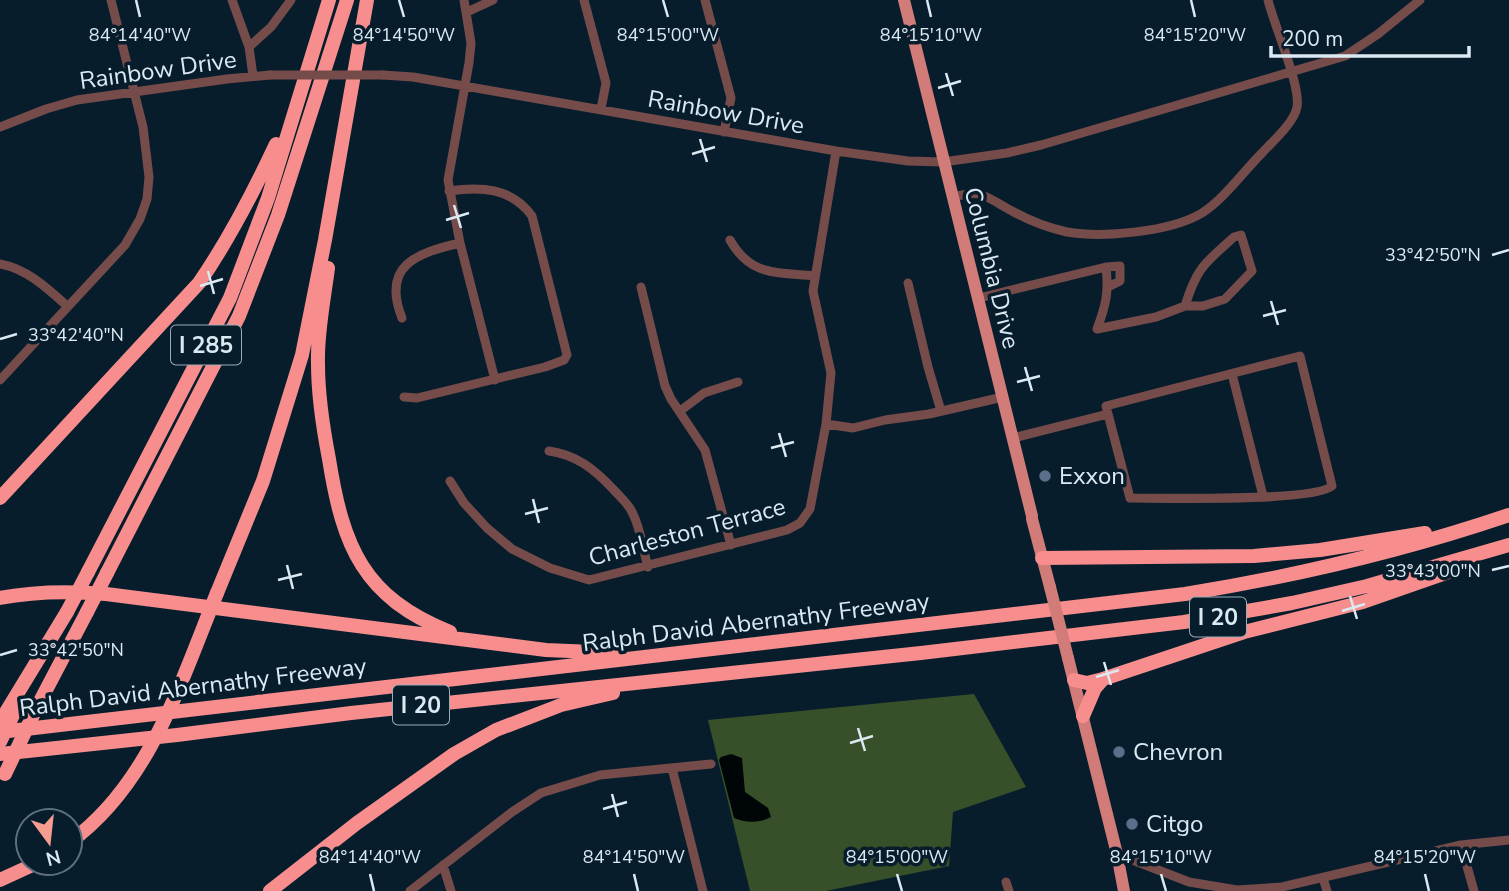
<svg xmlns="http://www.w3.org/2000/svg" width="1509" height="891" viewBox="0 0 1509 891" font-family="'Nunito Sans',sans-serif">
	<style>
		.forest { fill: #385029 }
		.water { fill: #000508 }
		.lines { fill: none; stroke-linecap: round; stroke-linejoin: round }
		.minor { stroke: #764c4b; stroke-width: 9 }
		.major { stroke: #d27c7a; stroke-width: 12 }
		.highway { stroke: #f78e8d; stroke-width: 14 }
		.minor-bridge { stroke: #764c4b; stroke-width: 9 }
		.major-bridge { stroke: #d27c7a; stroke-width: 12 }
		.highway-bridge { stroke: #f78e8d; stroke-width: 14 }
		.ticks { fill: none; stroke: #dbe9f3; stroke-width: 2.5 }
		.service-dot { fill: #5c6f8a; stroke: #071d2c; stroke-width: 2.5 }
		.labels { text-anchor: middle; stroke-width: 7; stroke-linejoin: round; paint-order: stroke }
		.shield { fill: #071d2c; stroke: #9bacb7; stroke-width: 2 }
		.shield-label { font-size: 23px; font-weight: bold; fill: #dbe9f3 }
		.street-label { font-size: 24px; fill: #dbe9f3; stroke: #071d2c }
		.poi-label { font-size: 24px; fill: #dbe9f3; stroke: #071d2c; text-anchor: start }
		.ticks-label { font-size: 18px; text-anchor: middle; fill: #dbe9f3; stroke: #071d2c; stroke-width: 7; stroke-linejoin: round; paint-order: stroke }
	</style>
	<rect width="100%" height="100%" fill="#071d2c"/>
	<path class="forest" d="M974,694L1026,787L953,812L949,866L826,891H750L708,720Z"/>
	<path class="water" d="M731,754L742,758L745,792L768,808L771,817C760,823 745,823 734,818L719,760L721,757Z"/>
	<g class="lines">
		<path class="minor" d="M232,0L249,47L253,76
			M464,0L471,43L469,63L448,180L460,243L495,380
			M584,0L606,83L601,109
			M705,0L731,98L724,132
			M467,12L493,0
			M249,47L271,27L291,0
			M383,75L413,77L836,151L908,161L943,162L1007,153L1041,145L1345,56L1378,34L1420,0
			M0,127L46,109L77,100L227,79L270,75
			M953,197C962,195 971,192 979,194C990,197 1002,206 1012,211C1028,220 1049,228 1067,232C1102,238 1171,232 1202,213C1225,198 1243,172 1262,153C1273,141 1294,123 1297,107C1301,86 1274,25 1268,0
			M730,240C751,277 777,272 815,276
			M0,264C27,269 47,288 67,306
			M1106,267L1120,266V281L1108,287
			M908,283L928,367L941,411
			M641,287L665,386L671,399L705,450L731,545
			M979,298L1106,267C1109,292 1106,305 1097,329L1156,317L1185,306H1203L1225,299L1252,271L1241,235L1234,237C1205,263 1197,267 1185,306
			M402,318C381,265 417,253 460,243
			M1232,374L1263,496
			M0,380L125,245L140,219L147,199L149,177L143,127L111,0
			M404,397L417,398L545,367L564,360L567,355L532,216C512,188 481,186 449,191
			M680,411L704,393L738,382
			M826,424L853,428L885,420L929,414L1003,397
			M1013,438L1108,414L1130,498C1163,498 1314,502 1332,486L1300,356L1106,406L1108,414
			M549,451C577,455 594,469 613,489C620,497 629,504 633,514C641,530 643,550 648,567
			M450,481L464,503L487,528L512,549L550,568L589,580L787,530L800,523L810,509L826,424L831,373L813,291L836,151
			M672,768L703,891
			M1461,845L1474,891
			M1117,854L1189,882L1237,890L1282,887L1461,845L1509,840
			M443,865L451,891
			M1323,878L1327,891
			M1006,882L1009,891
			M410,891L512,812L541,793L600,775L711,764"/>
		<path class="major" d="M904,0L1032,516
			M1032,519L1050,587
			M1068,658L1117,854L1124,891"/>
		<path class="highway" d="M328,268C324,300 317,332 318,364C318,396 323,428 329,459C343,547 363,597 450,632
			M0,498L199,283C230,238 253,193 276,144
			M1042,558L1254,556L1320,550L1425,533
			M88,572L230,298L268,198L329,0
			M107,573L239,316L278,215L347,0
			M217,593L263,481L302,355L325,240L367,0
			M0,598C36,591 70,591 106,594L546,650L617,653
			M1074,680L1087,683L1103,679
			M36,709L87,612
			M1083,716L1095,688L1103,679L1244,632L1363,602L1449,572
			M0,722L67,612
			M0,732L1185,594C1296,576 1403,551 1509,515
			M0,754L177,735L351,713L921,653L1184,622L1292,603L1367,586L1509,545
			M0,880L37,863
			M270,891L357,823L454,754L496,730L561,705L613,693"/>
		<path class="minor-bridge" d="M270,75H383"/>
		<path class="major-bridge" d="M1050,587L1068,658"/>
		<path class="highway-bridge" d="M67,612L88,572
			M87,612L107,573
			M0,742L16,709
			M5,774L36,709
			M70,842C150,784 181,681 217,593"/>
	</g>
	<path class="ticks" d="M136,0L140,17M399,0L404,17M663,0L668,17M927,0L931,17M1191,0L1195,17M946,73L953,96M938,88L961,81M700,139L707,162M692,154L715,147M454,205L461,228M446,220L469,213M1492,255L1509,250M208,271L214,294M200,286L223,279M1271,301L1278,325M1263,316L1286,310M0,339L17,334M1025,367L1032,391M1017,382L1040,376M779,433L786,457M771,448L794,442M533,499L539,523M525,514L548,508M287,565L293,589M1492,570L1509,566M278,580L302,574M1350,596L1357,619M1342,611L1365,604M0,655L17,650M1104,662L1111,685M1096,677L1119,670M858,728L865,751M850,743L873,736M612,794L618,817M603,809L627,802M370,874L374,891M634,874L638,891M897,874L902,891M1161,874L1166,891M1425,874L1429,891"/>
	<g class="service-dot">
		<circle cx="1045" cy="476" r="7"/>
		<circle cx="1119" cy="752" r="7"/>
		<circle cx="1132" cy="824" r="7"/>
	</g>
	<g class="labels">
		<g class="shield">
			<rect x="171" y="325.5" width="70" height="39" rx="5"/>
			<rect x="1190" y="597.5" width="56" height="39" rx="5"/>
			<rect x="393" y="685.5" width="56" height="39" rx="5"/>
		</g>
		<g class="shield-label">
			<text x="206" y="353">I 285</text>
			<text x="1218" y="625">I 20</text>
			<text x="421" y="713">I 20</text>
		</g>
		<g class="street-label">
			<text transform="translate(158 70) rotate(-8)" y="8">Rainbow Drive</text>
			<text transform="translate(726 112) rotate(10)" y="8">Rainbow Drive</text>
			<text transform="translate(992 268) rotate(76)" y="8">Columbia Drive</text>
			<text transform="translate(687 532) rotate(-15)" y="8">Charleston Terrace</text>
			<text transform="translate(756 622) rotate(-7)" y="8">Ralph David Abernathy Freeway</text>
			<text transform="translate(193 687) rotate(-7)" y="8">Ralph David Abernathy Freeway</text>
		</g>
		<g class="poi-label">
			<text x="1059" y="484">Exxon</text>
			<text x="1133" y="760">Chevron</text>
			<text x="1146" y="832">Citgo</text>
		</g>
	</g>
	<g class="ticks-label">
		<text x="140" y="41">84°14'40"W</text>
		<text x="404" y="41">84°14'50"W</text>
		<text x="668" y="41">84°15'00"W</text>
		<text x="931" y="41">84°15'10"W</text>
		<text x="1195" y="41">84°15'20"W</text>
		<text x="1433" y="261">33°42'50"N</text>
		<text x="76" y="341">33°42'40"N</text>
		<text x="1433" y="577">33°43'00"N</text>
		<text x="76" y="656">33°42'50"N</text>
		<text x="370" y="863">84°14'40"W</text>
		<text x="634" y="863">84°14'50"W</text>
		<text x="897" y="863">84°15'00"W</text>
		<text x="1161" y="863">84°15'10"W</text>
		<text x="1425" y="863">84°15'20"W</text>
	</g>
	<g transform="translate(49 842) rotate(165)"><circle r="33" fill="#071d2c" stroke="#5c6f7c" stroke-width="2"/>
	<path d="M0-5L12 26L0 18L-12 26Z" fill="#f59d90"/>
	<text y="-10" font-size="19" font-weight="bold" text-anchor="middle" fill="#dbe9f3">N</text>
	</g>
	<path d="M1271 46v10h198v-10" fill="none" stroke="#dbe9f3" stroke-width="3.5"/>
	<text x="1282" y="46" font-size="21" fill="#dbe9f3" stroke="#071d2c" stroke-width="5" paint-order="stroke">200 m</text>
</svg>
